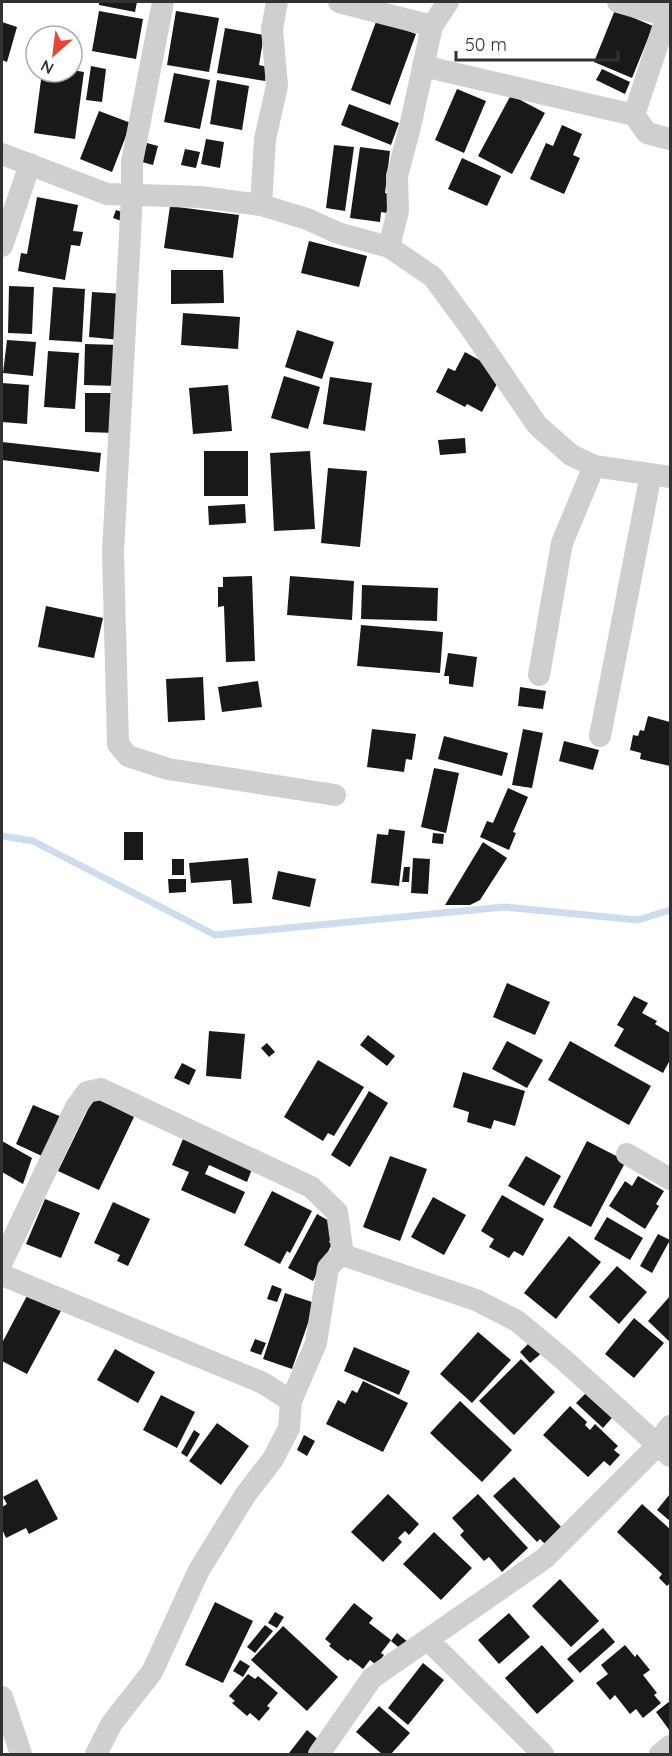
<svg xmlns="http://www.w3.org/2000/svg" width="672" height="1756" viewBox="0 0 672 1756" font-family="Quicksand,sans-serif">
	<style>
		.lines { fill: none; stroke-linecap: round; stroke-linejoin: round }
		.stream { stroke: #ceddee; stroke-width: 7 }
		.building { fill: #191919 }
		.minor { stroke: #cfcfcf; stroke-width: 22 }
	</style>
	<rect width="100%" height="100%" fill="#fff"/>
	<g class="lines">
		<path class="stream" d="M2,836L33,841L215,935L504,907L638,920L670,910"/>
	</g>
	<path class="building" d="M99,2H137L135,12L99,5Z
		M615,10L653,26L632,78L594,62Z
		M99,11L143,19L136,59L92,51Z
		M176,11L219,18L209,72L167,65Z
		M377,19L416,34L390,105L351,90Z
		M2,22L17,27L7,62L2,60Z
		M225,28L264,35L259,65L268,67L265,81L217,73Z
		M91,66L106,69L102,102L86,100Z
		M602,69L630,82L625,94L596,80Z
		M72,70L84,72L75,139L34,133L42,72H72Z
		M174,73L210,80L200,129L164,122Z
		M217,80L249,86L242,130L210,124Z
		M457,89L486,101L464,153L435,140Z
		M511,95L545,113L512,174L478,156Z
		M349,104L399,123L391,145L341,125Z
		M99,111L131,123L112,172L80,159Z
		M562,125L582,134L573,155L580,158L564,194L530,179L546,143L553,146Z
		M206,139L224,142L220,168L201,164Z
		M147,143L158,146L153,165L142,162Z
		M334,145L354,147L345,211L326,208Z
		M360,147L390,151L385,193L389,194L387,213L381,212L380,222L350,218Z
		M185,149L200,152L196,168L181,165Z
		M462,158L501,176L487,206L448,189Z
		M37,197L78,205L73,231L83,232L80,246L71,245L65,280L18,271L21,253L27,254Z
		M170,206L239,215L233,258L164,248Z
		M116,210L127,214L124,222L113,218Z
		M309,241L367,256L359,287L301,273Z
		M171,270H223L224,303L171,304Z
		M9,286L34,287L32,334L8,333Z
		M53,287L85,289L82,342L49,340Z
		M92,292L125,294L121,340L89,337Z
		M183,313L240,317L238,349L181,345Z
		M297,330L334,342L322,379L285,367Z
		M7,340L36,342L33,376L3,373Z
		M85,344L120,345L119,386L84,385Z
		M48,351L79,353L75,409L44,407Z
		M465,352L481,361L499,380L482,412L467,404L465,407L436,392L448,368L455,371Z
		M284,376L320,387L308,429L271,418Z
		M330,377L372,383L365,431L323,424Z
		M2,383L29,385L27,424L2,422Z
		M228,385L232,431L193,434L189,388Z
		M85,393H117L116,433L85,432Z
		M465,438L466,453L440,455L438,440Z
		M2,442L101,453L99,472L2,460Z
		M204,451H248V496H204Z
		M310,451L315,529L274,531L270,453Z
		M328,468L367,471L360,547L321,543Z
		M245,504L246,523L209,525L208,506Z
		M252,576L255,661L226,662L224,606L218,607V587H223V577Z
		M290,576L354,581L352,620L287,615Z
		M362,585L438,588L437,621L361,619Z
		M46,606L103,618L94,658L38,647Z
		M361,625L443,632L440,673L357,666Z
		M448,653L477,657L473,687L449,684V676H444Z
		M203,677L205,720L168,722L166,679Z
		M258,681L262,707L222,712L218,687Z
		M520,687L546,691L543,709L518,706Z
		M648,716L670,722V766L640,759L641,753L630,750L633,735L638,736L640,730L644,731Z
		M372,729L416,734L412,760L406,759L404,772L367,767Z
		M523,729L543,733L532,788L512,785Z
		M444,736L508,753L502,776L438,759Z
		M564,741L599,750L593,770L559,761Z
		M434,768L459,773L446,833L421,827Z
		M508,788L528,797L513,832L516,833L509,850L480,837L487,821L493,823Z
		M389,829L405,831L399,886L371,883L377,834L388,835Z
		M124,832H143V860H124Z
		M433,833L444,834L443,844L432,843Z
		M483,842L507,858L480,900L470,905H445Z
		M248,858L252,903L233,904L231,880L191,883L189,863Z
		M413,858L430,859L428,894L411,893Z
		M172,859H184V875H172Z
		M404,867H410L409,882H402Z
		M278,871L316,879L310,907L272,899Z
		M168,879H186V892L169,893Z
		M507,983L550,1002L535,1035L493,1017Z
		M634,996L648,1003L642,1013L657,1021L655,1024L670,1033V1060L663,1073L614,1046L624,1029L617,1025Z
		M209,1031L245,1034L241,1079L206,1076Z
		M368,1035L395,1056L387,1066L360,1045Z
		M507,1041L543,1060L527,1088L492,1069Z
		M570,1041L651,1086L629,1125L548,1080Z
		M267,1043L275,1052L269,1057L261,1048Z
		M318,1060L364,1087L334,1136L328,1133L323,1141L284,1117Z
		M182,1063L196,1070L189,1085L174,1078Z
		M463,1072L525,1091L515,1126L494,1120L491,1129L467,1122L469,1112L453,1107Z
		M369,1091L388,1103L350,1167L331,1155Z
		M94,1097L134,1117L99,1190L58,1171Z
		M33,1105L62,1117L44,1157L16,1144Z
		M183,1139L252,1169L247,1182L209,1165L205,1174L245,1192L235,1214L181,1190L189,1172L172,1165Z
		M2,1141L32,1158L23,1184L2,1172Z
		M587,1141L626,1161L591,1227L553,1207Z
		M390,1156L427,1169L400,1241L363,1227Z
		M526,1156L561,1176L544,1206L508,1186Z
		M638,1176L664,1191L656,1204L659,1206L645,1229L609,1206L625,1181L632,1186Z
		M272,1191L312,1211L290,1253L287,1251L280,1264L244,1245Z
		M502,1195L544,1219L523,1256L514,1251L509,1258L489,1247L494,1239L481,1231Z
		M433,1197L466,1215L444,1255L411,1237Z
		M45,1199L80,1213L61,1258L26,1244Z
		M113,1202L150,1219L128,1266L117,1261L120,1255L94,1243Z
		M317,1214L336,1225L335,1231L329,1242L332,1244L313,1281L288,1268Z
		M607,1217L643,1238L630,1260L594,1239Z
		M658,1234L670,1240L652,1273L640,1266Z
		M569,1236L601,1262L556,1319L524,1293Z
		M617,1266L647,1292L619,1324L589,1297Z
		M272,1285L282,1289L277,1302L267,1299Z
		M29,1292L62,1309L27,1374L2,1361V1343Z
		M285,1293L315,1303L292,1369L263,1359Z
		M670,1296V1342L648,1321Z
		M634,1318L664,1343L634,1378L605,1354Z
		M478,1332L511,1360L472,1403L440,1374Z
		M255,1339L266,1343L261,1355L250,1351Z
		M533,1339L544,1351L530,1363L520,1352Z
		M354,1347L410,1371L399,1395L344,1371Z
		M115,1349L155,1372L138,1403L97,1380Z
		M521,1359L555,1392L514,1435L479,1401Z
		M363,1381L408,1403L383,1452L326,1424L338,1400L345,1404L352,1390L357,1393Z
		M592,1387L618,1411L603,1428L576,1403Z
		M161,1395L195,1412L177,1448L143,1430Z
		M460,1401L512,1450L482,1482L430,1433Z
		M570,1406L587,1422L585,1425L590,1430L595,1424L618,1446L614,1450L620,1455L610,1466L604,1461L588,1477L543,1435Z
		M217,1423L249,1446L221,1485L189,1461Z
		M194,1430L200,1434L187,1457L181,1453Z
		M304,1435L315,1441L307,1456L297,1450Z
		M514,1477L564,1530L547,1546L540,1539L537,1542L493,1496Z
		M37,1479L58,1519L29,1534L26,1528L6,1538L2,1529V1507L7,1504L3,1497Z
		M388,1494L419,1524L409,1535L405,1531L398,1538L402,1542L383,1562L351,1532Z
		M478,1494L528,1548L502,1572L489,1557L484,1561L460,1535L464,1531L452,1518Z
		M670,1494V1521L657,1510Z
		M642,1504L670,1529V1583L667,1586L659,1578L662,1574L617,1532Z
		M434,1532L472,1568L441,1600L403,1564Z
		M560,1579L599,1621L571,1647L532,1606Z
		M215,1602L253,1621L223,1683L185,1665Z
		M354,1603L373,1618L369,1623L391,1640L381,1653L384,1655L376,1665L370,1660L363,1669L350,1659L348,1661L329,1646L331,1644L325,1639Z
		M275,1612L284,1617L277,1628L268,1623Z
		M509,1613L530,1637L499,1664L478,1640Z
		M265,1625L273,1631L255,1653L247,1647Z
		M283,1626L338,1677L307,1711L251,1660Z
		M603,1628L615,1642L580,1673L567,1659Z
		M397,1633L409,1643L403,1651L391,1641Z
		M542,1645L574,1681L537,1714L505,1678Z
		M625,1645L635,1657L637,1654L650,1670L643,1675L657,1693L654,1695L661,1703L643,1718L636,1709L630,1714L615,1695L610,1700L596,1683L608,1674L601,1665Z
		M240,1660L250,1666L243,1677L233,1671Z
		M423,1663L444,1680L408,1725L388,1708Z
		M248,1674L255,1679L258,1676L278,1693L267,1706L270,1708L259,1721L250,1713L247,1716L232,1703L235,1701L229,1696Z
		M670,1701V1731L656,1712Z
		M379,1706L410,1733L391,1754H382L356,1732Z
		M307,1730L320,1741L310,1754H291L289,1753Z"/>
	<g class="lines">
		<path class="minor" d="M163,2L132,162V196L113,552L118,744L128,756L168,769L335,795
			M339,2L432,26
			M618,2L667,16
			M670,7L634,115L647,133L670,139
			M423,66L634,115
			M2,154L107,194L201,197L261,205L307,219L338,233L389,247L433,277L470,327L537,425L571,455L594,466L670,477
			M261,205L265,139L277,86L272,29L277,2
			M2,246L30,164
			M389,247L398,211L397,176L410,127L432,26L448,2
			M539,675L562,543L594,466
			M600,736L651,474
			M627,1154L670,1179
			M2,1262L76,1107L87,1092L101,1089L311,1187L337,1212L343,1255
			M2,1275L263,1383L291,1401
			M428,1640L543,1754
			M2,1697L21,1754
			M96,1754L112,1723L152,1672L199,1570L246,1494L273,1459L289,1428L291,1401L316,1343L328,1268L335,1260L343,1255L476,1300L517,1321L564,1360L670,1456
			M319,1754L372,1678L545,1558L650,1453L670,1426
			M660,1754L670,1746"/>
	</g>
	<rect width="672" height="1756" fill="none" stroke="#323232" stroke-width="6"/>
	<g transform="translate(54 54) rotate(208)"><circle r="28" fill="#ffffff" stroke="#adadad" stroke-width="1.5"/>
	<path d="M0-4.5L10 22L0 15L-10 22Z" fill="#e64538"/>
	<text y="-9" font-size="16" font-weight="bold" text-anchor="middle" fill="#323232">N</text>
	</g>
	<path d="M456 51v9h162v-9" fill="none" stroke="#323232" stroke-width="3"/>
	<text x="465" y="51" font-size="18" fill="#323232" stroke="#ffffff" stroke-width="4.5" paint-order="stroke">50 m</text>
</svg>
